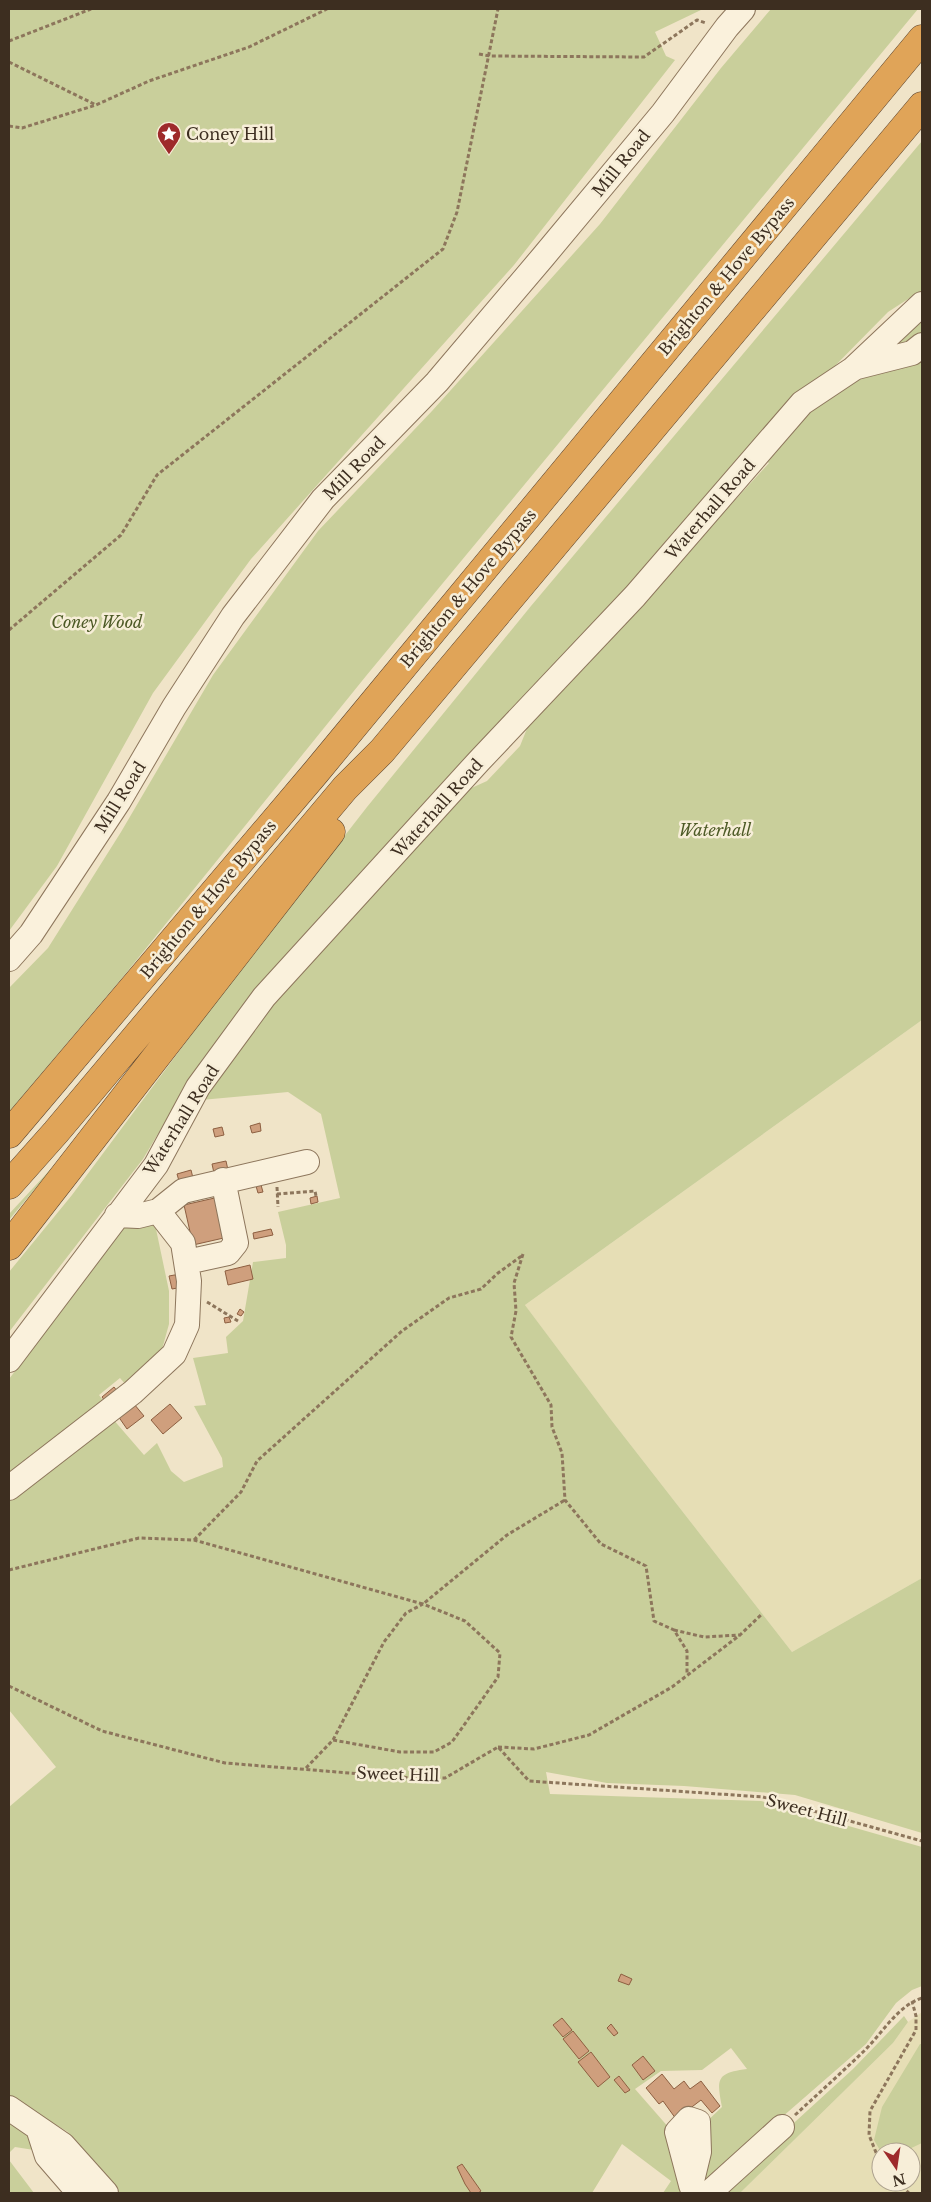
<svg xmlns="http://www.w3.org/2000/svg" width="931" height="2202" viewBox="0 0 931 2202" font-family="'Libre Baskerville',serif">
	<style>
		.farmland { fill: #e6deb5; fill-rule: evenodd }
		.green { fill: #c9cf9b }
		.building { fill: #cf9f7d; stroke: #8d5f41 }
		.lines { fill: none; stroke-linecap: round; stroke-linejoin: round }
		.minor-casing { stroke: #8d765c; stroke-width: 26 }
		.highway-casing { stroke: #5b4430; stroke-width: 29 }
		.path { stroke: #8d765c; stroke-width: 3; stroke-dasharray: 4 2.5; stroke-linecap: butt }
		.minor { stroke: #faf1dc; stroke-width: 24 }
		.highway { stroke: #e0a458; stroke-width: 28 }
		.labels { text-anchor: middle; stroke-width: 5; stroke-linejoin: round; paint-order: stroke }
		.poi-label { font-size: 16px; fill: #3d2e20; stroke: #f7eed8; text-anchor: start }
		.street-label { font-size: 16px; fill: #3d2e20; stroke: #f7eed8 }
		.park-label { font-size: 16px; font-style: italic; fill: #4d5a26; stroke: #f7eed8 }
	</style>
	<rect width="100%" height="100%" fill="#f0e4c8"/>
	<path class="farmland" d="M922,1020V1578L792,1652L612,1421L525,1305Z
		M922,2012V2193H740L893,2043L908,2022ZM881,2152H911V2182H881Z"/>
	<path class="green" d="M9,9H703L655,32L666,56L675,60L514,265L251,559L153,693L57,866L9,931Z
		M771,9H918L366,676L122,978L9,1112V988L48,948L121,832L213,675L318,531L432,411L600,224L721,68Z
		M922,141V290L888,312L826,375L562,660L391,840L288,952L202,1060L143,1159L9,1332V1272L72,1195L230,983L367,807L531,606Z
		M922,311V333L894,348L888,337Z
		M922,352V1020L525,1305L612,1421L792,1652L922,1578V1833L795,1795L684,1786L607,1783L546,1772L550,1794L761,1801L922,1847V1986L912,1990L896,2003L866,2044L698,2190L704,2124L722,2107C716,2078 717,2073 747,2069L731,2048L702,2070L661,2071L635,2089L670,2129L688,2193H663L671,2181L622,2144L592,2193H478L481,2191L462,2164L457,2167L471,2193H116L72,2141L68,2132L9,2097V1807L56,1767L9,1710V1498L112,1418L144,1455L157,1443L171,1471L184,1482L223,1467L222,1458L194,1406L206,1405L193,1358L228,1353L226,1337L243,1321L253,1262L286,1258V1245L278,1212L340,1198L321,1114L288,1092L201,1100L272,1006L467,790L487,781L520,746L528,726L769,463L762,457L801,414L851,377Z
		M60,1159L9,1220V1214Z
		M151,1223L156,1229L169,1291V1324L161,1353L126,1385L120,1378L99,1395L105,1403L9,1479V1379L81,1285L121,1228L128,1224Z
		M904,2016L908,2022L893,2043L740,2193H717L853,2069Z
		M920,2044H922V2143L903,2152H881L874,2140L882,2107Z
		M9,2116L26,2133L34,2150L15,2147L9,2153Z
		M9,2160L34,2193H11L9,2190Z"/>
	<path class="building" d="M260,1123L261,1131L252,1133L250,1126Z
		M222,1127L224,1135L215,1137L213,1129Z
		M226,1161L228,1170L214,1173L212,1164Z
		M191,1170L193,1178L179,1181L177,1174Z
		M261,1185L263,1192L258,1193L256,1186Z
		M317,1196L318,1202L311,1204L310,1198Z
		M219,1197L228,1237L193,1245L184,1205Z
		M271,1229L273,1235L254,1239L253,1233Z
		M250,1265L253,1279L228,1285L225,1271Z
		M180,1274L183,1287L172,1289L169,1276Z
		M240,1309L244,1312L241,1316L237,1314Z
		M229,1317L231,1322L225,1323L224,1318Z
		M114,1387L120,1395L108,1405L102,1397Z
		M134,1404L144,1416L127,1429L118,1416Z
		M170,1404L182,1418L163,1434L151,1420Z
		M621,1974L632,1979L629,1985L618,1981Z
		M562,2018L572,2030L563,2037L553,2025Z
		M611,2024L618,2033L614,2036L607,2028Z
		M573,2031L589,2051L579,2059L563,2039Z
		M591,2052L610,2077L598,2087L578,2062Z
		M643,2056L655,2071L643,2080L632,2065Z
		M662,2074L674,2089L684,2081L690,2089L701,2081L720,2106L712,2113L701,2100L676,2119L663,2101L659,2104L646,2088Z
		M619,2076L630,2090L625,2093L614,2080Z
		M462,2164L481,2191L478,2193H471L465,2184L457,2167Z"/>
	<g class="lines">
		<g class="minor-casing">
			<path id="minor" d="M857,367L912,353L922,345
				M9,959L31,934L119,801L174,707L233,616L323,499L437,382L543,257L663,113L727,27L743,9
				M158,1211L183,1191L307,1162
				M187,1262L228,1253L236,1243L223,1180
				M9,1360L156,1165L198,1087L264,997L479,761L635,596L802,403L853,369L922,304
				M9,1488L133,1392L174,1354L187,1325L189,1281L183,1243L158,1211L138,1216L117,1215
				M9,2108L63,2145L106,2193
				M38,2128L47,2156L79,2193
				M691,2185L699,2152L698,2122L689,2119L677,2132L691,2185L694,2193
				M709,2193L782,2127"/>
		</g>
		<g class="highway-casing">
			<path id="highway" d="M9,1134L316,772L922,39
				M9,1185L56,1132L345,788L382,751L922,106
				M9,1246L331,832"/>
		</g>
		<path class="path" d="M9,41L91,9
			M479,54L490,56L644,57L697,20L706,23
			M9,62L96,105
			M9,126L22,128L96,105L149,81L249,47L327,9
			M9,630L121,535L157,475L443,249L457,212L498,9
			M277,1187L278,1207
			M277,1194L315,1191L316,1196
			M523,1254L514,1283L516,1311L511,1337L551,1405L552,1427L562,1453L565,1500L601,1544L646,1566L654,1621L674,1630L687,1651V1675
			M207,1302L238,1321
			M194,1540L241,1492L257,1461L402,1331L449,1298L481,1289L498,1273L523,1255
			M9,1570L139,1538L194,1540L423,1604L507,1535L565,1500
			M674,1630L704,1637L740,1635
			M9,1686L102,1731L225,1763L412,1778H445L498,1747L529,1781L763,1797L922,1841
			M498,1747L534,1749L589,1735L672,1687L740,1635L762,1614
			M306,1768L333,1740L384,1642L406,1613L423,1604L465,1621L500,1653L498,1677L452,1742L434,1752H400L333,1740
			M795,2115C818,2094 841,2073 863,2052C882,2034 897,2006 922,1998
			M881,2165L869,2135L870,2111L916,2030V2016L912,2001
			M897,2182L909,2193"/>
		<use href="#minor" class="minor"/>
		<use href="#highway" class="highway"/>
	</g>
	<defs>
		<g id="sight-pin" transform="scale(1.25)"><path d="M0 17L-7.5 6A9.5 9.5 0 1 1 7.5 6Z" fill="#9e2a2b" stroke="#f7eed8"/><path d="M0-6L1.8-2.2L6-1.7L2.9 1.2L3.7 5.4L0 3.3L-3.7 5.4L-2.9 1.2L-6-1.7L-1.8-2.2Z" fill="#fff"/></g>
	</defs>
	<g fill-rule="evenodd">
		<use href="#sight-pin" x="169" y="134"/>
	</g>
	<g class="labels">
		<g class="poi-label">
			<text x="186" y="140">Coney Hill</text>
		</g>
		<g class="street-label">
			<text transform="translate(621 163) rotate(-51)" y="6">Mill Road</text>
			<text transform="translate(726 276) rotate(-50)" y="6">Brighton &amp; Hove Bypass</text>
			<text transform="translate(354 468) rotate(-46)" y="6">Mill Road</text>
			<text transform="translate(710 509) rotate(-49)" y="6">Waterhall Road</text>
			<text transform="translate(468 588) rotate(-50)" y="6">Brighton &amp; Hove Bypass</text>
			<text transform="translate(120 797) rotate(-58)" y="6">Mill Road</text>
			<text transform="translate(437 808) rotate(-48)" y="6">Waterhall Road</text>
			<text transform="translate(208 899) rotate(-50)" y="6">Brighton &amp; Hove Bypass</text>
			<text transform="translate(181 1120) rotate(-58)" y="6">Waterhall Road</text>
			<text transform="translate(398 1774) rotate(2)" y="6">Sweet Hill</text>
			<text transform="translate(807 1810) rotate(15)" y="6">Sweet Hill</text>
		</g>
		<g class="park-label">
			<text x="97" y="628">Coney Wood</text>
			<text x="715" y="836">Waterhall</text>
		</g>
	</g>
	<rect width="931" height="2202" fill="none" stroke="#3d2e20" stroke-width="20"/>
	<g transform="translate(896 2167) rotate(167)"><circle r="24" fill="#f7eed8" stroke="#ada18e"/>
	<path d="M0-4L9 19L0 12L-9 19Z" fill="#9e2a2b"/>
	<text y="-8" font-size="14" font-weight="bold" text-anchor="middle" fill="#3d2e20">N</text>
	</g>
</svg>
